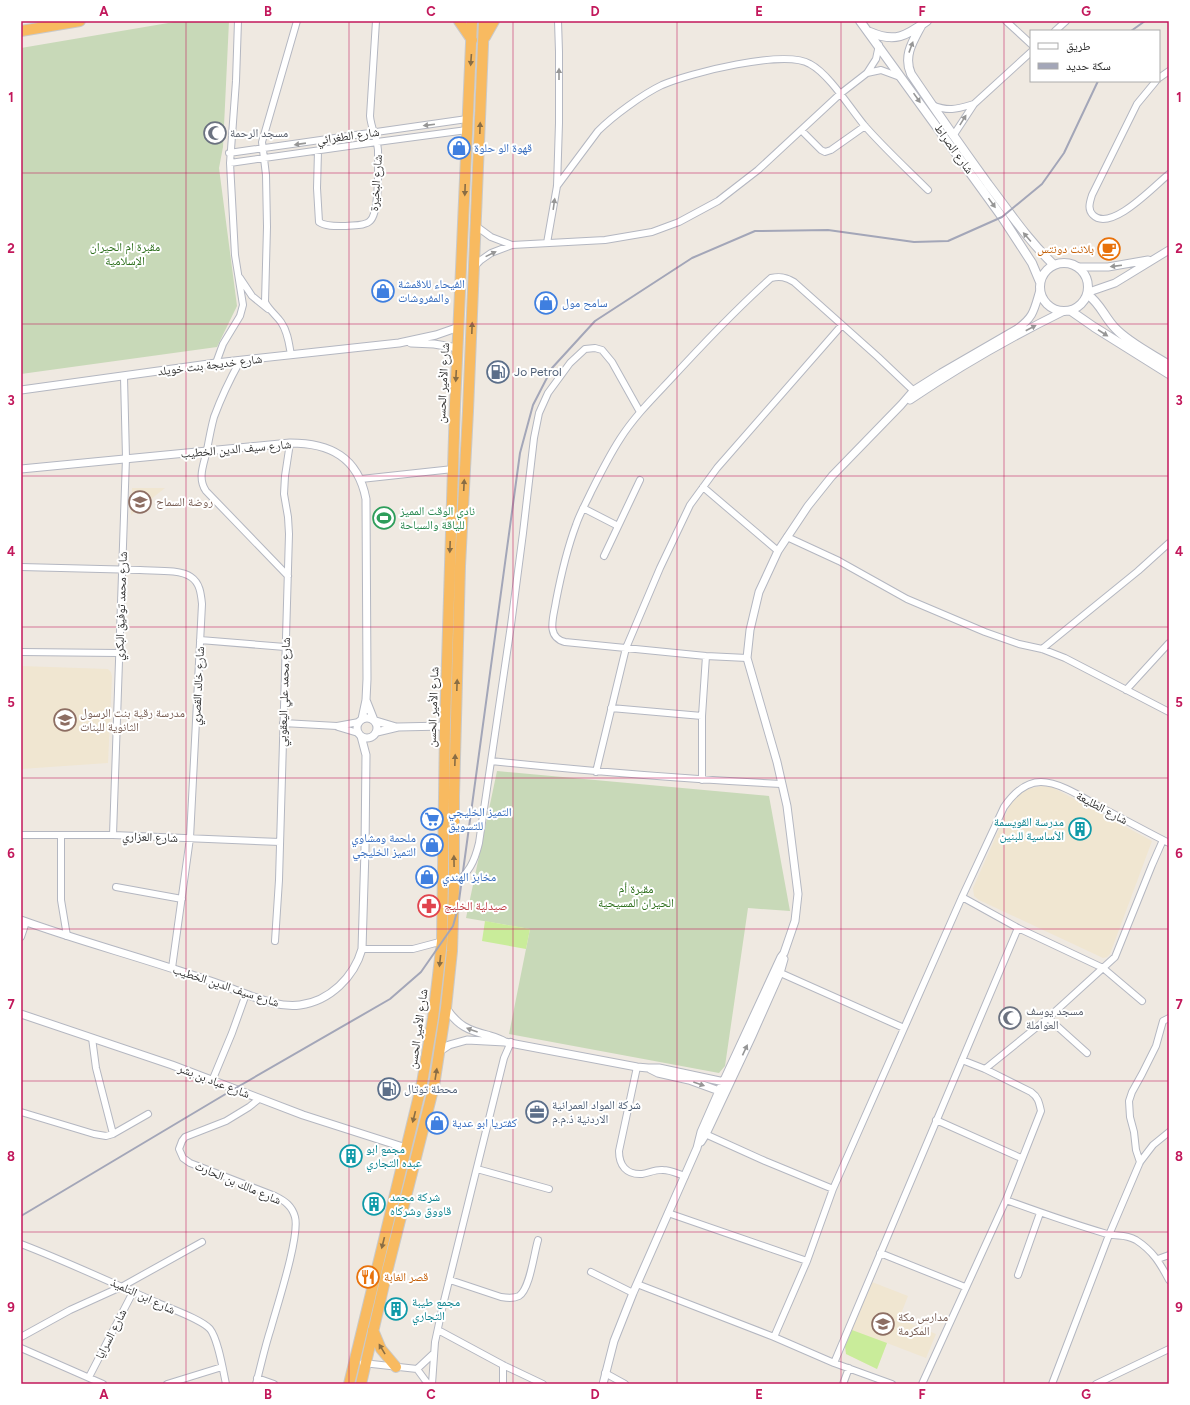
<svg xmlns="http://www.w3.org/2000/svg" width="1190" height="1405" viewBox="0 0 1190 1405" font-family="Figtree,'Noto Naskh Arabic',sans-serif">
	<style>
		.education { fill: #f0e6d1 }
		.cemetery { fill: #c8d9b8 }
		.pitch { fill: #c9ec9a }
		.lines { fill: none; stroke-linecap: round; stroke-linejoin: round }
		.minor-casing { stroke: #b4b7c1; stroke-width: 8 }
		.tertiary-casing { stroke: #b4b7c1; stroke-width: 9 }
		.secondary-casing { stroke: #b4b7c1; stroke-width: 10 }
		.trunk-casing { stroke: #c9c9c9; stroke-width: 12 }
		.minor { stroke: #fff; stroke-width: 6 }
		.tertiary { stroke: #fff; stroke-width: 7 }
		.secondary { stroke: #fff; stroke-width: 8 }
		.trunk { stroke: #f8ba60; stroke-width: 10 }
		.rail { stroke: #a3a6b8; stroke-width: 2 }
		.oneway { fill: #969696 }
		.oneway2 { fill: #896d44 }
		.grid { fill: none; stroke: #c2185b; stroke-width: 1; stroke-opacity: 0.55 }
		.labels { text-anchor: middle; stroke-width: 4; stroke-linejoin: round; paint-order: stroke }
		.worship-label { font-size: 12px; fill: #5b616d; stroke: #fff; text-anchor: start }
		.street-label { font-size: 12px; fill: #2e2e2e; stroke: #fff }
		.shop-label { font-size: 12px; fill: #366cbe; stroke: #fff; text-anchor: start }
		.park-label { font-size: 12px; fill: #2c6e1b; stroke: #fff }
		.food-label { font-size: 12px; fill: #c56008; stroke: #fff; text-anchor: end }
		.service-label { font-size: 12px; fill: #4e5e75; stroke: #fff; text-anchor: start }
		.education-label { font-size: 12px; fill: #785e54; stroke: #fff; text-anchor: start }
		.leisure-label { font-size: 12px; fill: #27864d; stroke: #fff; text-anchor: start }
		.culture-label { font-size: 12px; fill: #0d838f; stroke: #fff; text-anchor: start }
		.health-label { font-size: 12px; fill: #be3a42; stroke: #fff; text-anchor: start }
		.neatline { fill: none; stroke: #c2185b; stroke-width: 1.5 }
		.grid-label { font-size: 13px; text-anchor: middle; font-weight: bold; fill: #c2185b }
	</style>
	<rect width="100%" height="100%" fill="#efe9e1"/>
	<path class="education" d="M132,488H165L131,515Z
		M21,666L108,669L111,672L112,677L108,763L21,769Z
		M1042,786L1052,787L1152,841L1110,954L1107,957L1103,958L979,900L974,896L973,888L1013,798L1027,789Z
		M872,1282L908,1296L899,1319L936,1334L926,1358L887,1343L877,1369L846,1354L845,1346Z"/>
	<path class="cemetery" d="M180,21H229L223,147L219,168L237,306L217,347L21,374V48Z
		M497,771L769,796L790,911L748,908L725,1066L719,1073L509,1034L530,929L466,918Z"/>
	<path class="pitch" d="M485,921L530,929L526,949L482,941Z
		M852,1330L887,1343L877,1369L846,1354L845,1346Z"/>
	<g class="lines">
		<g class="minor-casing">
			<path id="minor" d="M1006,21L1031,44
				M1055,31L1066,21
				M867,73L881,70L900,77
				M1159,78L1169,71
				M1156,81L1137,104L1092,195C1090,202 1087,209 1093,215C1111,233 1155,185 1169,174
				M932,105C949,112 957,109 974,104
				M802,131L821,150L825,152L831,150L865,126
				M953,136L974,104L1031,52
				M318,151L317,188L319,222C326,227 338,226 346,226C354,225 365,226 370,221C380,212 378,164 378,150C377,138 371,128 370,116L376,21
				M229,153L467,119
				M230,163L377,142L467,130
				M557,186L598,131C613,116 643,94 662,85C689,73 785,49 810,64C829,74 850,108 864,125C884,148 907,169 928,190
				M476,226L491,237L512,245
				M547,243L557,186L559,123V52L558,21
				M474,267L481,260L491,253L512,245L605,240L652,232L679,222L718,201L758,170L840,94L867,73L876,59L879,45
				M240,278L252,296L268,309
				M291,355C289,344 288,332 281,322C276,315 269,310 265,302L267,227L266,175L262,142L297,21
				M240,361C230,379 221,398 214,417C211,428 209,439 207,450C204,464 197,478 206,491L288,576
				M216,363L223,344L240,316L243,305L235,255L230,163L236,81L238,21
				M361,479L453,469
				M703,487L778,551
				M583,508L618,526
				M787,537L839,561L907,599L985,632L1019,644L1042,649L1065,658L1169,712
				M604,556L640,480
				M21,567C61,568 100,569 140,570C154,571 180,569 191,577C200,583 201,594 202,604L190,838L172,968
				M200,640L285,647
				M1042,649L1138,571L1169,543
				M21,652L118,653
				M747,658L706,656L565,642C545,637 554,616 556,601C561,575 567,549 576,525C580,513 586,503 591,492C600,474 609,456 620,439C634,417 652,399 669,381C702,345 735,310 771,278C780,276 786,277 794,282L878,357L917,394
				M1126,690L1169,643
				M611,708L702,716
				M283,723L337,726L359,722
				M338,727L358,733
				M491,761C587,771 684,779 781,784
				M596,772L626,648L660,568L690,505L717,468L842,325
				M702,780V716L706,656
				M21,835H113L280,842
				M61,835V900L67,936
				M113,835L126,458L124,377
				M454,886C469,871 474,864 479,843L511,625L523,533L534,438L539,413L548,393L570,363L585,349L595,348L602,350L612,362L640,412
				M116,887L182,899
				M962,897L1018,928L1103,968L1142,1001
				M21,937L26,922
				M275,941L279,880L289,534L288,517L284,494L285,476L290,443
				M362,949H413L443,941
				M776,971L904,1028
				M1048,1018L1087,1053
				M92,1038L96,1068L113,1134
				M637,1067L619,1151C619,1165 626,1175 642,1174C649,1173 656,1169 663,1170C671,1170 678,1174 685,1176
				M985,1069L1048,1018L1115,957L1152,865L1163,840
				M212,1081L232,1033L246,994
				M21,1112L94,1134L106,1136L113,1134L148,1114
				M936,1120L1021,1158
				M703,1133L765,1161L833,1189
				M1140,1162L1136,1150L1134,1132L1130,1117L1129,1101L1132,1092L1142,1074L1156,1046L1163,1021L1169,1018
				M477,1169L549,1189
				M1006,1200C1039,1212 1073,1224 1107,1234C1118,1237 1124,1233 1136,1240C1153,1251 1160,1263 1169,1280
				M668,1213L807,1261
				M21,1244C68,1262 112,1283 158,1303C171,1309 201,1319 210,1329C218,1339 223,1370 226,1384
				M880,1253L965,1287
				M1158,1259L1169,1255
				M591,1272L633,1293
				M1018,1275L1040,1213
				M450,1280L501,1297C507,1298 513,1299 519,1296C530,1289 534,1253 538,1240
				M637,1284L774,1337L834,1363L892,1384
				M438,1330L503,1365L543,1384
				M21,1337L70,1310L123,1286L202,1242
				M774,1337L807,1261L833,1189L962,897L1004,807C1013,794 1025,782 1041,782C1059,782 1082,797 1098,806C1122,818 1145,831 1169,843
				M21,1348L103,1384
				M363,1363L417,1369L433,1354
				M834,1363L1018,928
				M417,1369L428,1384
				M605,1373L625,1384
				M89,1377L133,1292
				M257,1378L274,1384
				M167,1384L222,1367
				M256,1384C261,1365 265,1346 271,1328C277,1306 300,1236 295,1217C292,1206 285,1201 275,1196L190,1163L183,1158L179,1149L182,1141L185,1137L226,1121L249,1107L259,1099
				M432,1384L435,1342L443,1305L504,1058L511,1042
				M503,1384V1365
				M843,1384L849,1368
				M922,1384L1006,1200L1041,1111C1039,1102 1038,1097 1031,1092L985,1069L962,1060
				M1052,1384L1109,1235L1140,1162L1153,1145L1169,1132
				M1096,1384L1169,1349"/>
		</g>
		<g class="tertiary-casing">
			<path id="tertiary" d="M1079,267H1108L1148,260
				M1089,292L1115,283L1169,250
				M411,343L434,344L458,348
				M21,390L216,363L399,343L436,335L459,327
				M910,400C959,367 1011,337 1064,311
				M21,469L290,443C330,443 358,457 366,499L367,679L366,700L362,719
				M366,700L374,720
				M357 728a10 10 0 1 1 20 0a10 10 0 1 1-20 0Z
				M376,721L396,727
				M377,732L398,727L445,726
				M21,920C76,940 133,955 189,974C205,979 220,984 235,990C255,997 278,1008 300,1005C330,1001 354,977 362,949L365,850L366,755L361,736
				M446,1008C458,1026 468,1030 487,1035C494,1037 499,1038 505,1042
				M21,1014L172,1065L303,1115L406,1148
				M440,1051L449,1045L467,1040L505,1042L637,1067L648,1068H659L729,1083
				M650,1069L658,1073L689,1080L722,1092
				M701,1142L706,1134L752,1036L780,973L784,959
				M603,1384L614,1341L633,1293L697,1148L701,1132L719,1091L781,957L784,953L795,921L798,894L787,806L777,762L747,658L750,630L759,592L778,551L808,506L832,476L901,405L914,390L941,373L1017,329C1034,317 1034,310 1040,290"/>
		</g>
		<g class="secondary-casing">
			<path id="secondary" d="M860,21L1002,217L1032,263L1040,282
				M921,26C913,41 903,56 911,74C936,111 962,148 988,184C1010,213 1028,240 1054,265
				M870,32C895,43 906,36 927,21
				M1040 287a24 24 0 1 1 48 0a24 24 0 1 1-48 0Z
				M1088,295C1100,303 1105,318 1115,328C1129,343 1152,354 1169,365
				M1071,311L1094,327L1169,374"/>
		</g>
		<g class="trunk-casing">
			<path id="trunk" d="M459,21L472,40
				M21,31L80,21
				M485,37L494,21
				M373,1330L381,1349L396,1367
				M349,1384L422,1083L433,1018L442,941L445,726L455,404L472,21
				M361,1384L386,1276L434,1086L446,1008L452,951L454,886V796L460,566L468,411L484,21"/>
		</g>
		<use href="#minor" class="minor"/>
		<use href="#tertiary" class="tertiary"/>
		<use href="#secondary" class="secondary"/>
		<use href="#trunk" class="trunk"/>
		<path class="rail" d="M1131,31L1145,21
			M21,1216L234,1089L390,999L421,972L453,926L458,908L520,453L533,405L552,368L595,321L692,258L755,231L828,230L914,242L948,241L1002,217L1042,184L1064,153L1098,81"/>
	</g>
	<defs><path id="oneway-solid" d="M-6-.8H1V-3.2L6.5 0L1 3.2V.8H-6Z"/></defs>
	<g class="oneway">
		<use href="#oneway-solid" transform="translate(911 47) rotate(-70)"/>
		<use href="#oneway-solid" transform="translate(559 74) rotate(-90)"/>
		<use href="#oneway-solid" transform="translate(917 98) rotate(55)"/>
		<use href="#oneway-solid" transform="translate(963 120) rotate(-58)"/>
		<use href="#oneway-solid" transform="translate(429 125) rotate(173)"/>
		<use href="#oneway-solid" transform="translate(300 144) rotate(172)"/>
		<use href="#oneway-solid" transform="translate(992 203) rotate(54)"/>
		<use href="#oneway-solid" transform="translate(554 204) rotate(-82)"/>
		<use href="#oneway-solid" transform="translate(1027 237) rotate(-131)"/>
		<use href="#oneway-solid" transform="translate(491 254) rotate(-26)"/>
		<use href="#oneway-solid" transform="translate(1116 266) rotate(173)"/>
		<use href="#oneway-solid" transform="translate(1031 328) rotate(-28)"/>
		<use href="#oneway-solid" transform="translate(1103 333) rotate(33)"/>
		<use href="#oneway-solid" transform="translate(472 1030) rotate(-160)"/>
		<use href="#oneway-solid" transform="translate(745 1050) rotate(-65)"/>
		<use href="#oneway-solid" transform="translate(699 1084) rotate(19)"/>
	</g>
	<g class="oneway2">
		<use href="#oneway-solid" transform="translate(471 60) rotate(94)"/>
		<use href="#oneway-solid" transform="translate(480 128) rotate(-88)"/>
		<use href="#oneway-solid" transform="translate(465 190) rotate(92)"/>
		<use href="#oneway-solid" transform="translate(472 328) rotate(-88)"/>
		<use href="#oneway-solid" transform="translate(456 376) rotate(93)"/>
		<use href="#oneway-solid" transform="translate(464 485) rotate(-87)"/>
		<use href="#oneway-solid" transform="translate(450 547) rotate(92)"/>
		<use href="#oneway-solid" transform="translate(457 685) rotate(-88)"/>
		<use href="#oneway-solid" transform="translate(455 760) rotate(-88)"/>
		<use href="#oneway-solid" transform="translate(454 861) rotate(-91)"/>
		<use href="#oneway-solid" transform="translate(440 961) rotate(96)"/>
		<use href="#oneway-solid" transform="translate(436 1074) rotate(-81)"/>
		<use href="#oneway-solid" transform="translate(414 1117) rotate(104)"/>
		<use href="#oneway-solid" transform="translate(383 1243) rotate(104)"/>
		<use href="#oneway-solid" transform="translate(382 1349) rotate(-121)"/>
	</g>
	<path class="grid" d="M186,21V1384M349,21V1384M513,21V1384M677,21V1384M841,21V1384M1004,21V1384M21,173H1169M21,324H1169M21,476H1169M21,627H1169M21,778H1169M21,929H1169M21,1081H1169M21,1232H1169"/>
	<defs>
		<g id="mosque-ring" transform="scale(1.15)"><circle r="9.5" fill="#fff" stroke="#6b7280" stroke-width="1.5"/><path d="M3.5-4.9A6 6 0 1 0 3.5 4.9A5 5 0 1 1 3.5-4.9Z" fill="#6b7280"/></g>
		<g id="shop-ring" transform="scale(1.15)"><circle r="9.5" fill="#fff" stroke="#3f7fe0" stroke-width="1.5"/><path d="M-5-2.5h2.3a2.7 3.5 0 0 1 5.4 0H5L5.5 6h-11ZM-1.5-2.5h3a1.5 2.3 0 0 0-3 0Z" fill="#3f7fe0"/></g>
		<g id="cafe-ring" transform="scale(1.15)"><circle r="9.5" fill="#fff" stroke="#e8710a" stroke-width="1.5"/><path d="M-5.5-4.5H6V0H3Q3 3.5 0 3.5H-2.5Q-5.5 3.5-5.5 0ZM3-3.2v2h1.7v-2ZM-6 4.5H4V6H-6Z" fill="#e8710a"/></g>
		<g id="fuel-ring" transform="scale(1.15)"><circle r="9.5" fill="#fff" stroke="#5c6f8a" stroke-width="1.5"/><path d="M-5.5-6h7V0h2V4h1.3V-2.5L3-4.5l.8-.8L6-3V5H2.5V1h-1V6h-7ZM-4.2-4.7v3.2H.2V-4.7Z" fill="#5c6f8a"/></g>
		<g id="school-ring" transform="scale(1.15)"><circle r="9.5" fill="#fff" stroke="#8d6e63" stroke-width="1.5"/><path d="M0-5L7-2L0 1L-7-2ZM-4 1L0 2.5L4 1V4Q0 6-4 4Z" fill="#8d6e63"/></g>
		<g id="stadium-ring" transform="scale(1.15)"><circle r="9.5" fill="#fff" stroke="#2e9e5b" stroke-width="1.5"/><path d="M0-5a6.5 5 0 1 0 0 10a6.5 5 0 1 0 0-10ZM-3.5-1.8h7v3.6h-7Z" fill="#2e9e5b"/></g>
		<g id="supermarket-ring" transform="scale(1.15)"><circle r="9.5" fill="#fff" stroke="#3f7fe0" stroke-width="1.5"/><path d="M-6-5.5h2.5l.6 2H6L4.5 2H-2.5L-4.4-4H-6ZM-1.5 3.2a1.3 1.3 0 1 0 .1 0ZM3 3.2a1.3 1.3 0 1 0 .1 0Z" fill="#3f7fe0"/></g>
		<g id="building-ring" transform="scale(1.15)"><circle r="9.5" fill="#fff" stroke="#0f9aa8" stroke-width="1.5"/><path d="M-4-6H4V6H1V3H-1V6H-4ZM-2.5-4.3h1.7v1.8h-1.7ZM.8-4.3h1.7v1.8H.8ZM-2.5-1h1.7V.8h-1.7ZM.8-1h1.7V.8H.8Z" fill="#0f9aa8"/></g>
		<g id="pharmacy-ring" transform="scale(1.15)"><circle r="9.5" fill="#fff" stroke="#e0444e" stroke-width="1.5"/><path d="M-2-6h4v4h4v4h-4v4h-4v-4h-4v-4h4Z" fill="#e0444e"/></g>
		<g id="office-ring" transform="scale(1.15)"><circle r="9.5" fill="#fff" stroke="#5c6f8a" stroke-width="1.5"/><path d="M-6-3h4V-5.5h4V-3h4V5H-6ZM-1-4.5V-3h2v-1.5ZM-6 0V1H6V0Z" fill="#5c6f8a"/></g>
		<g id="restaurant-ring" transform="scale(1.15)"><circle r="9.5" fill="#fff" stroke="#e8710a" stroke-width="1.5"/><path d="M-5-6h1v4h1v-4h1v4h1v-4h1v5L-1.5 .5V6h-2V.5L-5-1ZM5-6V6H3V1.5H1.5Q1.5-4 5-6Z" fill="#e8710a"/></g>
	</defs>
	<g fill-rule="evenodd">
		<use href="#mosque-ring" x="215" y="133"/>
		<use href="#shop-ring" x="459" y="148"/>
		<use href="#cafe-ring" x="1109" y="249"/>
		<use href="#shop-ring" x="383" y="291"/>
		<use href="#shop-ring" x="546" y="303"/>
		<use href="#fuel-ring" x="498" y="372"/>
		<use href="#school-ring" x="140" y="502"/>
		<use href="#stadium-ring" x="384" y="518"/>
		<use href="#school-ring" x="65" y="720"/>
		<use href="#supermarket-ring" x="432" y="819"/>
		<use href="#building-ring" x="1080" y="829"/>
		<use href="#shop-ring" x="432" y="845"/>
		<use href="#shop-ring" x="427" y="877"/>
		<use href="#pharmacy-ring" x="429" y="906"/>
		<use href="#mosque-ring" x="1010" y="1018"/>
		<use href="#fuel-ring" x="389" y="1089"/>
		<use href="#office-ring" x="537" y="1112"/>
		<use href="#shop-ring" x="437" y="1123"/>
		<use href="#building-ring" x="351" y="1156"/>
		<use href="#building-ring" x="374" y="1204"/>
		<use href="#restaurant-ring" x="368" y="1277"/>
		<use href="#building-ring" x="396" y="1309"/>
		<use href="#school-ring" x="883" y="1324"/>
	</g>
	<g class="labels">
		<g class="worship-label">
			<text x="230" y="137">مسجد الرحمة</text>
			<text x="1026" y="1015">مسجد يوسف<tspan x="1026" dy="14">العواملة</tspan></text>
		</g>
		<g class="street-label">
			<text transform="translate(348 136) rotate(-8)" y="4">شارع الطغرائي</text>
			<text transform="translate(954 149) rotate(54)" y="4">شارع الصراط</text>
			<text transform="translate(376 183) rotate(-86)" y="4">شارع البخيرة</text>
			<text transform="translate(210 365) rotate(-7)" y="4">شارع خديجة بنت خويلد</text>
			<text transform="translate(443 383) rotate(-87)" y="4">شارع الأمير الحسن</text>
			<text transform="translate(236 449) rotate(-5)" y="4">شارع سيف الدين الخطيب</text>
			<text transform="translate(121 606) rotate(-88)" y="4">شارع محمد توفيق البكري</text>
			<text transform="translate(198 686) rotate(-87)" y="4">شارع خالد القصري</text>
			<text transform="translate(284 692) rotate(-88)" y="4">شارع محمد علي اليعقوبي</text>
			<text transform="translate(433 707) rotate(-88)" y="4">شارع الأمير الحسن</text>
			<text transform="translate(1102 808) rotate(28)" y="4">شارع الطليعة</text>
			<text transform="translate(150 837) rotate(2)" y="4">شارع العزاري</text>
			<text transform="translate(226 986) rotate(18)" y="4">شارع سيف الدين الخطيب</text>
			<text transform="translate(418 1029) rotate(-82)" y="4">شارع الأمير الحسن</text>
			<text transform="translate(214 1081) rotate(21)" y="4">شارع عباد بن بشر</text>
			<text transform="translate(238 1183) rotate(23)" y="4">شارع مالك بن الحارث</text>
			<text transform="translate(143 1296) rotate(25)" y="4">شارع ابن التلميذ</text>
			<text transform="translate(111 1334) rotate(-63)" y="4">شارع السرايا</text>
		</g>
		<g class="shop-label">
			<text x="474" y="152">قهوة الو حلوة</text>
			<text x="398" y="288">الفيحاء للاقمشة<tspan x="398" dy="14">والمفروشات</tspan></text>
			<text x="562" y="307">سامح مول</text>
			<text x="448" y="816">التميز الخليجي<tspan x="448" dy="14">للتسويق</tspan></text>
			<text x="416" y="842" text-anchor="end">ملحمة ومشاوي<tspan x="416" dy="14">التميز الخليجي</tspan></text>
			<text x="442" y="881">مخابز الهندي</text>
			<text x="452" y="1127">كفتريا ابو عدية</text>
		</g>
		<g class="park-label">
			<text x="125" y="251">مقبرة ام الحيران<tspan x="125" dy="14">الإسلامية</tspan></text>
			<text x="636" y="893">مقبرة أم<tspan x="636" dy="14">الحيران المسيحية</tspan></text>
		</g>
		<g class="food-label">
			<text x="1094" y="253">بلانت دونتس</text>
			<text x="384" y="1281" text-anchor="start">قصر الغابة</text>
		</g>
		<g class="service-label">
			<text x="514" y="376">Jo Petrol</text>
			<text x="404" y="1093">محطة توتال</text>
			<text x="552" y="1109">شركة المواد العمرانية<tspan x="552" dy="14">الاردنية ذ.م.م</tspan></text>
		</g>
		<g class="education-label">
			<text x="156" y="506">روضة السماح</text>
			<text x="80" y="717">مدرسة رقية بنت الرسول<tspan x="80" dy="14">الثانوية للبنات</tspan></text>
			<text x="898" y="1321">مدارس مكة<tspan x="898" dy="14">المكرمة</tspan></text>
		</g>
		<g class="leisure-label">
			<text x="400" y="515">نادي الوقت المميز<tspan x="400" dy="14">للياقة والسباحة</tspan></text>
		</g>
		<g class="culture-label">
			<text x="1064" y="826" text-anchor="end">مدرسة القويسمة<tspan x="1064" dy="14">الأساسية للبنين</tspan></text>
			<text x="366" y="1153">مجمع ابو<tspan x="366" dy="14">عبده التجاري</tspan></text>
			<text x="390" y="1201">شركة محمد<tspan x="390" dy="14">قاووق وشركاه</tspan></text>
			<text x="412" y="1306">مجمع طيبة<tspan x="412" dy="14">التجاري</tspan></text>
		</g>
		<g class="health-label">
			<text x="444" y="910">صيدلية الخليج</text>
		</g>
	</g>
	<rect width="1190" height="1405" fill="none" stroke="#ffffff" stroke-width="44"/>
	<rect x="1030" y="30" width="130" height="52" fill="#ffffff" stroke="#ababab"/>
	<rect x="1038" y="43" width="20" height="6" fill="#ffffff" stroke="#ababab"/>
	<text x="1066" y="50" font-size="12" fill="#2e2e2e">طريق</text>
	<rect x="1038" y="63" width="20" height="6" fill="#a3a6b8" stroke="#ababab"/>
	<text x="1066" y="70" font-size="12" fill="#2e2e2e">سكة حديد</text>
	<rect x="22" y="22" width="1146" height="1361" class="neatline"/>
	<g class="grid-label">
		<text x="104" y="16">A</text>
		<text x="268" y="16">B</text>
		<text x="431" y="16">C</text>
		<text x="595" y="16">D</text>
		<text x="759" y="16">E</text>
		<text x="922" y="16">F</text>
		<text x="1086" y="16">G</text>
		<text x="11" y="102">1</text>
		<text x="1179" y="102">1</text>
		<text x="11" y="253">2</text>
		<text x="1179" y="253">2</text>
		<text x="11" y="405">3</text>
		<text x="1179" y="405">3</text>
		<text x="11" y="556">4</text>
		<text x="1179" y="556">4</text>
		<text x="11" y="707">5</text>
		<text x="1179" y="707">5</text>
		<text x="11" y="858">6</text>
		<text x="1179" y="858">6</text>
		<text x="11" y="1009">7</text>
		<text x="1179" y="1009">7</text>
		<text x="11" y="1161">8</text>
		<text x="1179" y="1161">8</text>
		<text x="11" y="1312">9</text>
		<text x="1179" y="1312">9</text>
		<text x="104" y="1399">A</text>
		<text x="268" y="1399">B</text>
		<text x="431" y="1399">C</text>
		<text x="595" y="1399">D</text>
		<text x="759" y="1399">E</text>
		<text x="922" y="1399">F</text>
		<text x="1086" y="1399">G</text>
	</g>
</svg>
